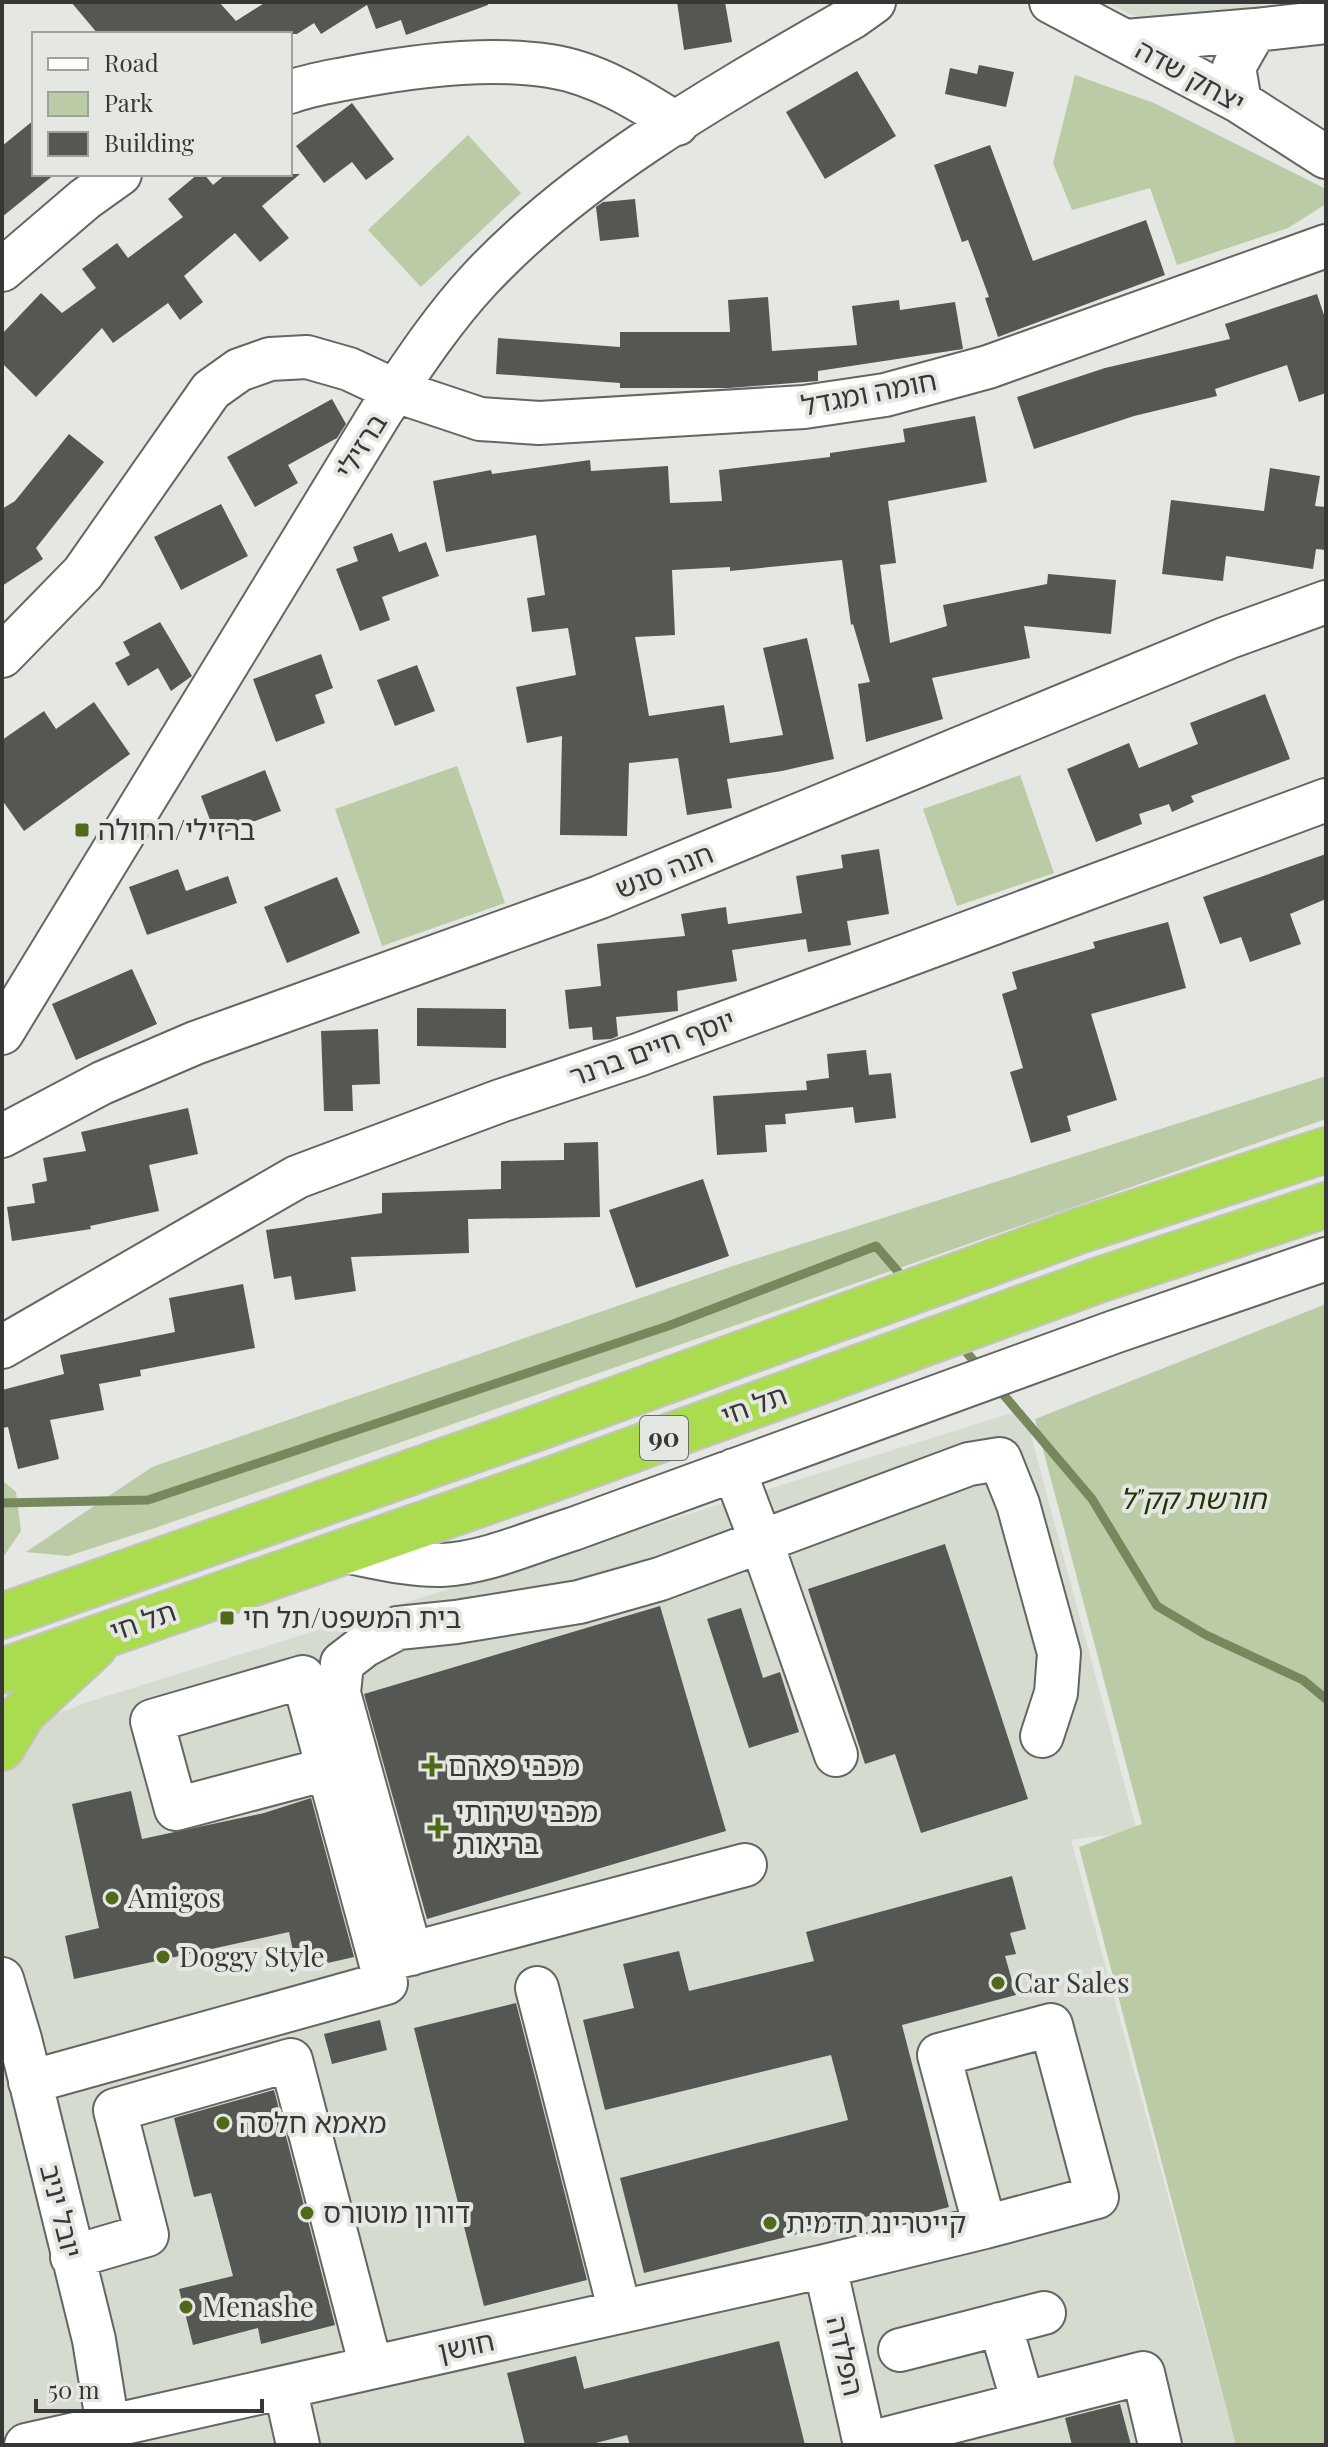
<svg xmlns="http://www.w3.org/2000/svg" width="1328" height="2447" viewBox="0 0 1328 2447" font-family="'Playfair Display','Noto Sans Hebrew',serif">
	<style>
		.built { fill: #d6dbd0 }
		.green { fill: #bbcba5 }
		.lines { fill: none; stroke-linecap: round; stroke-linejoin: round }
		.stream { stroke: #77885c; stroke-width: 9 }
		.building { fill: #555753 }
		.minor-casing { stroke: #646662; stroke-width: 46 }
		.highway-casing { stroke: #c3c3c3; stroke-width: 48 }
		.minor { stroke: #fff; stroke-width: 42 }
		.highway { stroke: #abdb4e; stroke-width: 44 }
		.poi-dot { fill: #50691b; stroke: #e5e7e2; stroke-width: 3 }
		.labels { text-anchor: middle; stroke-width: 8; stroke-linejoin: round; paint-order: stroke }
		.shield { fill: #e5e7e2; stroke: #6b6c6a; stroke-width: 2 }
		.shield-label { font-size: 26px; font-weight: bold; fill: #373736 }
		.street-label { font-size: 28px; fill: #373736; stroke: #e5e7e2 }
		.poi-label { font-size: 28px; fill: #373736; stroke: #e5e7e2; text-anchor: start }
		.park-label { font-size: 28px; font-style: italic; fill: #233203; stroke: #e5e7e2 }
	</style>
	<rect width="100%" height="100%" fill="#e5e7e2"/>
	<path class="built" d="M1104,2H1266L1220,32L1176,35Z
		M1024,1409L1137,1831L1071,1840L1236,2445H2V1735L88,1702Z"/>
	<path class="green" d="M1075,75L1154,103L1326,189V204L1288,228L1177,265L1150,188L1072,210L1053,163Z
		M468,135L521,193L421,287L368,230Z
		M457,766L505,903L382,946L335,809Z
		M1020,775L1054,873L957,906L923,809Z
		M1326,1076V1119L152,1529L68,1556L26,1552L152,1467L733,1266Z
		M1326,1304V2445H1236L1079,1847L1142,1824L1035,1419Z
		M2,1480L16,1492L21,1531L2,1559Z"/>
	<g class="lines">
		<path class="stream" d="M960,1345L982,1370
			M997,1387L1092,1499L1157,1606L1206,1635L1303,1680L1326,1699
			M2,1503L148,1500L668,1326L876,1246L907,1282"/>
	</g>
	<path class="building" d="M71,2H219L236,21L266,2H487L488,5L406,35L401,20L376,29L367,5L321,34L314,23L297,34H98Z
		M677,2H725L732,42L684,50Z
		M979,65L1014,72L1006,107L945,94L950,68L977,74Z
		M857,71L896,136L825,179L786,112Z
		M352,103L394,159L366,180L352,162L324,183L296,146Z
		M34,120V174H55L2,217V146Z
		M990,145L1033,261L1146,220L1165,275L998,337L985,298L989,297L968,240L962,242L934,165Z
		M198,174H204L213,185L226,174H300L262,206L289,238L260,262L235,233L184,276L203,302L180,320L168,303L113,343L102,328L36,397L2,363V334L41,293L62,313L96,288L82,269L117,243L128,258L183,217L168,199Z
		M635,199L639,237L600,241L596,207L603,202Z
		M1317,294L1326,321V393L1299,402L1287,365L1215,389L1217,396L1134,416L1034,449L1017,397L1105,368L1230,339L1225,324Z
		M768,297L772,351L857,345L852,306L899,300L900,310L955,302L963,349L818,371V381L729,388H620V383L496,374L498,338L620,347V332H730L728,300Z
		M332,399L346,424L337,438L288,465L298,483L255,507L227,457Z
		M975,416L987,482L888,501L896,563L880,565L890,643L947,626L943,605L1047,584L1048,574L1116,580L1111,634L1024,626L1030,658L932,678L943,719L866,742L858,684L870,682L853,624L851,625L842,560L730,571V567L672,570L675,635L635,637L649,716L724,705L730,743L783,735L763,648L807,638L834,759L782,771L727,779L732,808L687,815L678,758L629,763L627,836L560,835L562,736L527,743L516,687L576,675L568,628L532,632L527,598L545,595L536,535L446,552L433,481L491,470L492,474L590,460L591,471L668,466L670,503L722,501L719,470L830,457V453L905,442L903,429Z
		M69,434L104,462L36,548L43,559L2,586V509L15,501Z
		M1270,468L1320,476L1315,506L1326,507V550L1316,549L1313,569L1226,556L1223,581L1162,574L1171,500L1264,511Z
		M221,504L248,556L181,590L154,537Z
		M392,533L399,552L426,542L439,576L382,597L390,620L360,631L336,569L358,561L353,547Z
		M160,622L192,676L171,691L158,668L128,686L115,663L130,655L123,642Z
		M321,654L333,688L315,695L325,723L276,742L253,679Z
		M417,665L435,711L395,726L377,680Z
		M1265,694L1290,759L1191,796L1194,802L1172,812L1169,804L1139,814L1142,824L1096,842L1067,769L1129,743L1139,768L1198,744L1190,723Z
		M94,702L130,754L24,831L2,800V740L44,711L56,729Z
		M265,770L281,811L216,836L201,796Z
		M879,849L889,914L847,921L851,945L808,952L806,939L732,950L737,981L677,991L678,1011L616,1017L618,1036L611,1039L593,1040L592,1027L569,1029L565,990L601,986L597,944L685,936L681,914L726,907L728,924L802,913L796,876L843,868L841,855Z
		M1326,854V899L1290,914L1301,944L1250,962L1241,937L1220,944L1203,897Z
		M178,869L186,891L228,876L237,903L147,935L129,887Z
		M337,877L360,933L287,963L264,907Z
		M1168,922L1186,988L1091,1014L1117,1100L1067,1116L1071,1131L1031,1143L1010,1072L1023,1068L1002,994L1017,989L1012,972L1095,948L1093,942Z
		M132,969L157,1024L76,1060L52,1004Z
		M417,1008L506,1009V1048L417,1046Z
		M378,1029L380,1084L352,1085L353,1111H324L321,1031Z
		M866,1050L869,1075L891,1073L896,1118L855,1123L853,1107L785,1114L786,1124L765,1125L767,1152L717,1155L713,1096L807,1090L806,1081L829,1078L827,1054Z
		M188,1108L198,1154L149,1165L159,1211L90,1226L91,1229L12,1241L7,1207L35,1203L32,1184L47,1181L43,1158L86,1151L81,1132Z
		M598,1142L600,1217L468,1219L469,1253L351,1257L356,1291L295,1300L291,1276L274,1279L266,1230L382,1213V1193L501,1189V1161L564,1160V1143Z
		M703,1179L729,1256L636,1288L609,1210Z
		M243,1284L255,1348L140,1370L141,1376L99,1384L104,1410L50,1420L59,1459L18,1469L8,1427L2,1428V1390L64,1374L60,1355L175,1332L169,1298Z
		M945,1544L1028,1799L921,1833L895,1754L865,1764L808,1589Z
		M660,1606L726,1831L427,1919L364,1694Z
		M741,1608L763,1678L780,1672L799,1732L749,1748L707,1619Z
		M131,1791L142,1839L264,1813L311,1798L354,1957L297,1970L289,1932L74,1979L65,1936L99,1928L72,1804Z
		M1012,1876L1026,1929L1010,1933L1016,1954L1005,1956L1016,1995L902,2025L949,2207L876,2226L873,2215L644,2273L620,2178L848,2120L831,2055L605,2110L583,2020L634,2008L623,1964L679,1951L689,1991L814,1961L806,1932Z
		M516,2003L587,2280L484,2306L414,2028Z
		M380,2020L387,2050L332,2064L324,2034Z
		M274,2090L335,2325L261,2344L258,2328L193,2345L179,2289L233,2276L211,2193L194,2197L174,2118Z
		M779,2341L805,2445H630L627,2435L588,2445H525L507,2373L576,2356L584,2389Z
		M1120,2404L1131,2445H1072L1065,2418Z"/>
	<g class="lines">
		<g class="minor-casing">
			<path id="minor" d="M1051,2L1240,102L1326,157
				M1126,41L1255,30
				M290,92C309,85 329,82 349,78C411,66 488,56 550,66C596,73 638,99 677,124
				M1240,102L1234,67L1255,30L1326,22
				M2,270L85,199L120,174
				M2,656L83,573L211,390L239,370L270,359L307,357L349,369L396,391L480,419L539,423L804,407L885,395L988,367L1326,246
				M2,1033L381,412C412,366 442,320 479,280C580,171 726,90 853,17L874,2
				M2,1136L102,1083L195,1043L600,897L1227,638L1326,602
				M2,1347L297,1177L500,1101L638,1055L1326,800
				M734,1470L761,1541L836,1755
				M344,1551C376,1557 410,1566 442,1565C486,1563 531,1542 573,1529L1114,1332L1326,1259
				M411,1954L339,1693L342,1663L364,1646L398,1628L456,1622L579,1602L660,1579L969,1464L1000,1459L1018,1504L1059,1653L1056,1693L1042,1736
				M383,1961L745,1865
				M2,1979L20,2039L94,2340L111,2445
				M537,1988L620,2312
				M1051,2025L1097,2197L985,2227L939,2055Z
				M30,2082L386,1983L303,1677L152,1721L176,1809L327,1769
				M72,2257L147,2235L115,2110L291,2060L371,2367
				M825,2266L865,2445
				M1000,2324L1023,2403
				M900,2350L1044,2313
				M285,2387L298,2445
				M865,2444L1143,2373L1160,2445
				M26,2445L825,2266L985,2227"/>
		</g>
		<g class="highway-casing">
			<path id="highway" d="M2,1616L537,1428L1079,1231L1326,1150
				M2,1671L555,1478L1096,1281L1326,1205
				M2,1748L23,1713L94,1647"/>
		</g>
		<use href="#minor" class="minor"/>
		<use href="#highway" class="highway"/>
	</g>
	<g class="poi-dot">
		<rect x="74" y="822" width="16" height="16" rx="4"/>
		<rect x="219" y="1610" width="16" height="16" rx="4"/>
		<path d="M428 1754h8v8h8v8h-8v8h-8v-8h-8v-8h8z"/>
		<path d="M434 1816h8v8h8v8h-8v8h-8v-8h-8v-8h8z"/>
		<circle cx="112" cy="1898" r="8"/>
		<circle cx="163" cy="1957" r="8"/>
		<circle cx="998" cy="1983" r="8"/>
		<circle cx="223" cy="2123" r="8"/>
		<circle cx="307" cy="2213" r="8"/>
		<circle cx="770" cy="2223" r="8"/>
		<circle cx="186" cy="2307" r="8"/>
	</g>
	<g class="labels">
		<rect class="shield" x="640" y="1416" width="48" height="44" rx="6"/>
		<g class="shield-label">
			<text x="664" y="1447">90</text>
		</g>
		<g class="street-label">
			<text transform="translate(1190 76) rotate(29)" y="10">יצחק שדה</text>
			<text transform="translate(869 393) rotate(-11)" y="10">חומה ומגדל</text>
			<text transform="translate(361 446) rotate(-58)" y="10">ברזילי</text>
			<text transform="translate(664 871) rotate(-22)" y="10">חנה סנש</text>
			<text transform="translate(652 1048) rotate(-20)" y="10">יוסף חיים ברנר</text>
			<text transform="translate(754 1405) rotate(-20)" y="10">תל חי</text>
			<text transform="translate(143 1621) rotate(-19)" y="10">תל חי</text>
			<text transform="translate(61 2211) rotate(76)" y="10">יובל יניב</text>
			<text transform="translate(466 2346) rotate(-12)" y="10">חושן</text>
			<text transform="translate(845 2356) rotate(77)" y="10">הפלדה</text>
		</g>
		<g class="poi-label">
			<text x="98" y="840">ברזילי/החולה</text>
			<text x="243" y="1628">בית המשפט/תל חי</text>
			<text x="448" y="1776">מכבי פארם</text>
			<text x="456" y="1822">מכבי שירותי<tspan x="456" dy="32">בריאות</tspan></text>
			<text x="128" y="1908">Amigos</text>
			<text x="179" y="1967">Doggy Style</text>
			<text x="1014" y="1993">Car Sales</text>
			<text x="239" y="2133">מאמא חלסה</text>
			<text x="323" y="2223">דורון מוטורס</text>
			<text x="786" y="2233">קייטרינג תדמית</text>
			<text x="202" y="2317">Menashe</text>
		</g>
		<g class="park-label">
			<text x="1193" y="1509">חורשת קק"ל</text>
		</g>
	</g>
	<rect width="1328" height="2447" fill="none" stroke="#373736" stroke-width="8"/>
	<rect x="32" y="32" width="260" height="144" fill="#e5e7e2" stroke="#9fa19d" stroke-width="2"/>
	<rect x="48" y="58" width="40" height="12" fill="#ffffff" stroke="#9fa19d" stroke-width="2"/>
	<text x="104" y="72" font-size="24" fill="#373736">Road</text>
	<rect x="48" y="92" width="40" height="24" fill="#bbcba5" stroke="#9fa19d" stroke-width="2"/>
	<text x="104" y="112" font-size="24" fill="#373736">Park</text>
	<rect x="48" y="132" width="40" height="24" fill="#555753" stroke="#9fa19d" stroke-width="2"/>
	<text x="104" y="152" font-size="24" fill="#373736">Building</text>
	<path d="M36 2399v12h226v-12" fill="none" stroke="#373736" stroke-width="4"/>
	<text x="48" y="2399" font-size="24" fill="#373736" stroke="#e5e7e2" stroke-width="6" paint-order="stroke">50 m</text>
</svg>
